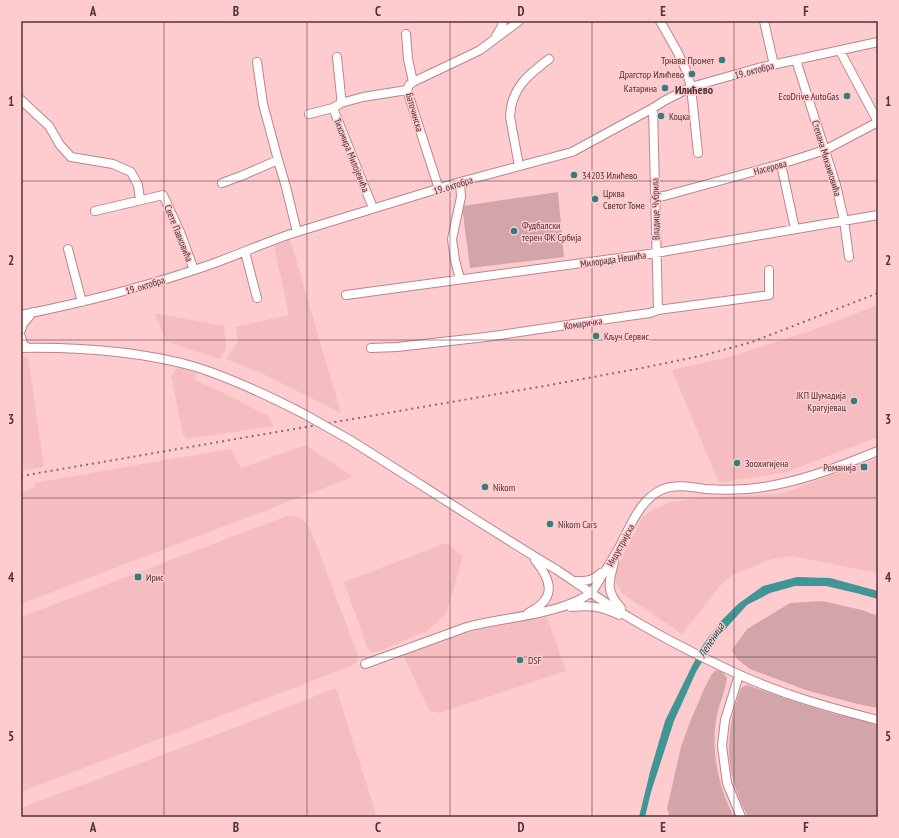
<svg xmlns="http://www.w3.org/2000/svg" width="899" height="838" viewBox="0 0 899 838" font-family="'PT Sans Narrow',sans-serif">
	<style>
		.built { fill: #f6bdc1 }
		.green { fill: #d2a6a9 }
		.water { fill: #409695 }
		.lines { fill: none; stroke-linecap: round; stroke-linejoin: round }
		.minor-casing { stroke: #be8488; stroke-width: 10 }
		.minor { stroke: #fff; stroke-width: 8 }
		.rail { stroke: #8c6a6c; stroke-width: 2; stroke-dasharray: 2 4; stroke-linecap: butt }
		.minor-bridge-casing { stroke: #be8488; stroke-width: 10; stroke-linecap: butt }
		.minor-bridge { stroke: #fff; stroke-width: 8 }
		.grid { fill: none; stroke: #4d3436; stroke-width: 1; stroke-opacity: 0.55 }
		.poi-dot { fill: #347d7c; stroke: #fecbce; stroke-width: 1.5 }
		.labels { text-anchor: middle; stroke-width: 3; stroke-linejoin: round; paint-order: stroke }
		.poi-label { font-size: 10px; fill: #4d3436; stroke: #fecbce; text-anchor: start }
		.street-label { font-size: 10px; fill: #4d3436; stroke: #fecbce }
		.water-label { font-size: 11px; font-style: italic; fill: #045353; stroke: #fecbce }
		.quarter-label { font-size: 12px; font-weight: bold; fill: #4d3436; stroke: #fecbce }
		.neatline { fill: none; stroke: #4d3436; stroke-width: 1.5 }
		.grid-label { font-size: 13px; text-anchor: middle; font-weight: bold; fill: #4d3436 }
	</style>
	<rect width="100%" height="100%" fill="#fecbce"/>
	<path class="built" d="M290,239L341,413L261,373L226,359L238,341L236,327L289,315L274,246Z
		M878,305V437L787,472L719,483L672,370L733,356L810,331Z
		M154,313L224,326L226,348L220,359L174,344L166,340Z
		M21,357H28L44,467L21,471Z
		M178,367L195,373V380L222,392L268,416L274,426L187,439L183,434L171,376Z
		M306,445L353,477L21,604V492L36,487L34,483L230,449L241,468Z
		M878,458V573L793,556L772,559L733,575L721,585L682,634L623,594L617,585L615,574L618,565L643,517L651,511L668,503L698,498L778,494L789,491Z
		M287,516H294L304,520L310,528L356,650L358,655L357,662L351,666L21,792V617Z
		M446,543L463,556L446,614L427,631L382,650L372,652L367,647L344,582Z
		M547,617L566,671L439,713L429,710L403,655L460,634L498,625Z
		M336,688L377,817H21V808L223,732Z"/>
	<path class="green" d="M558,192L564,257L470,268L462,206Z
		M822,601L862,610L878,616V708L857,704L806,690L750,669L737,659L732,650L747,629L790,603Z
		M716,670L722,672L727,678C725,693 718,706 716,720C711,752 719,789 734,817H670L667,809L681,747L690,722L705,687L712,674Z
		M747,685L799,703L834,714L878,723V817H748C724,772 724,735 741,688Z"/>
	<path class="water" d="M797,577L830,578L878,591V599L856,593L826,586H795L770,593L747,605L719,636L697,670L674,721L651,792L645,817H639L650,772L665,721L691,668L703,645L719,623L738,604L763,586Z"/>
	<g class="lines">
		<g class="minor-casing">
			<path id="minor" d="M660,21L677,51L686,70L691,87L698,153
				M764,21L774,65
				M406,34L408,59L413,82L409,85L407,90L439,189
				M496,36L502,26L503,21
				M840,51L878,122
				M337,57L341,96V103L333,108L373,208
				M796,60L836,185L844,220L849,257
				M257,62L263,104L278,160L286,187L297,232
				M413,82L472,54L480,50L519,21
				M21,100L49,126L60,145L71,157L113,164L131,172L138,185L140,200
				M341,103L363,97L407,90
				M653,108L658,310
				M309,114L333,108
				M781,164L795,229
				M519,166L510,117C511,88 528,75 549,59
				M460,182L461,197L452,239L455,260L460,279
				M222,183L241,176L278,160
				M656,197L664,196L781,164L825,150L878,122
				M95,211L163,195L180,232L194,270
				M68,249L82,302
				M245,252L257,298
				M346,295L656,253L878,215
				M21,315C86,302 149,286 212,264C240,254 268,241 297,232L460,182L572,152L653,108L664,101L691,87L758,68L878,42
				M21,330L23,324L33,312
				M21,337L23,344L28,348
				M21,348C80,347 139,351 196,367C234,379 269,396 304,414
				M371,348L397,347L486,337L628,316L650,313L658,310L769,295V270
				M350,440C419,483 487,528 557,570C581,586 605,603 630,618C665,639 703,658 740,675C784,695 831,708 878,720
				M614,562C609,582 605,591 621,608
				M576,581C586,582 594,580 601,573
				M571,607C591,605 600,606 619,615
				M528,613C556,599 553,582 535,560
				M365,664L467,627C500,618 535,617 567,605C575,602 585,598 591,592C595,589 598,582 601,577C608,567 614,557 620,546C631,525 640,499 663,489C676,484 692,487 705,489C719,490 733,490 747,489C793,485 836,468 878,451
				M739,675L725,720L722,746L727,783L741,817"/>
		</g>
		<use href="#minor" class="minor"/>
		<path class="rail" d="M21,476L550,385L642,368L705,355L752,342L878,293"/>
		<g class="minor-bridge-casing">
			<path id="minor-bridge" d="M304,414L350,440"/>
		</g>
		<use href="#minor-bridge" class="minor-bridge"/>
	</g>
	<path class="grid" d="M164,21V817M307,21V817M450,21V817M592,21V817M734,21V817M21,181H878M21,340H878M21,498H878M21,657H878"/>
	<g class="poi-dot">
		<circle cx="722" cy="60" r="4"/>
		<circle cx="692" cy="74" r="4"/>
		<circle cx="665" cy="88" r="4"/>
		<circle cx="847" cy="96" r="4"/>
		<circle cx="661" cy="116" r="4"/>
		<circle cx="574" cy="175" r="4"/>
		<circle cx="595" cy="199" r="4"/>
		<circle cx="514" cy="231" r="4"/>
		<circle cx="596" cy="336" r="4"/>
		<circle cx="854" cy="401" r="4"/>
		<circle cx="737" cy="463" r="4"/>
		<rect x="860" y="463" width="8" height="8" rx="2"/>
		<circle cx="485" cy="487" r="4"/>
		<circle cx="550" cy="524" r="4"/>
		<rect x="134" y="573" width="8" height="8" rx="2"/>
		<circle cx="520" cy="660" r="4"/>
	</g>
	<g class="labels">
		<g class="poi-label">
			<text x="714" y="64" text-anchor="end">Трнава Промет</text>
			<text x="684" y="78" text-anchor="end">Драгстор Илићево</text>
			<text x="657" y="92" text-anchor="end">Катарина</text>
			<text x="839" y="100" text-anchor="end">EcoDrive AutoGas</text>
			<text x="669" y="120">Коцка</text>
			<text x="582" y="179">34203 Илићево</text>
			<text x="603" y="197">Црква<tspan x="603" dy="12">Светог Томе</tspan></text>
			<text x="522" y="229">Фудбалски<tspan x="522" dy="12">терен ФК Србија</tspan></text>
			<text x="604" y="340">Кључ Сервис</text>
			<text x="846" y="399" text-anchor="end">ЈКП Шумадија<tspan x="846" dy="12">Крагујевац</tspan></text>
			<text x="745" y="467">Зоохигијена</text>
			<text x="856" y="471" text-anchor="end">Романија</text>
			<text x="493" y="491">Nikom</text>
			<text x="558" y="528">Nikom Cars</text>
			<text x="146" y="581">Ирис</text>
			<text x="528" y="664">DSF</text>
		</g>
		<g class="street-label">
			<text transform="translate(754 70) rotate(-15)" y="4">19. октобра</text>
			<text transform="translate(415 112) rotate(74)" y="4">Баточинска</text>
			<text transform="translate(352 155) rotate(68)" y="4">Тихомира Милојевића</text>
			<text transform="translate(827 158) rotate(73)" y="4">Степана Михаиловића</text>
			<text transform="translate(770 167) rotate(-15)" y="4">Насерова</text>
			<text transform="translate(453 185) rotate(-17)" y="4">19. октобра</text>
			<text transform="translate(655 209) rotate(-91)" y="4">Владице Чубрила</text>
			<text transform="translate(179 233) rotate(68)" y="4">Свете Павковића</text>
			<text transform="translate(613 259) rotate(-8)" y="4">Милорада Нешића</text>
			<text transform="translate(145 285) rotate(-17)" y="4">19. октобра</text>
			<text transform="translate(583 323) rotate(-8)" y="4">Комаричка</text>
			<text transform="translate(620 545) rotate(-61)" y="4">Индустријска</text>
		</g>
		<g class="water-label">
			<text transform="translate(711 640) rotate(-57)" y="4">Лепеница</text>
		</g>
		<g class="quarter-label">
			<text x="694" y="94">Илићево</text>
		</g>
	</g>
	<rect width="899" height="838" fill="none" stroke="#fecbce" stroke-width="44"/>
	<rect x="22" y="22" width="855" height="794" class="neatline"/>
	<g class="grid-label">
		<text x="93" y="16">A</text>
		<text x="236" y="16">B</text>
		<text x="378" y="16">C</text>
		<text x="521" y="16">D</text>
		<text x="663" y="16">E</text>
		<text x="806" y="16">F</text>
		<text x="11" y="106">1</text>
		<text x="888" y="106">1</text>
		<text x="11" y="265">2</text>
		<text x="888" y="265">2</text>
		<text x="11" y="424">3</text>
		<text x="888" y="424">3</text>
		<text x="11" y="582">4</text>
		<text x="888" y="582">4</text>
		<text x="11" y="741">5</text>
		<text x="888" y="741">5</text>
		<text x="93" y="832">A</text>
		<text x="236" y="832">B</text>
		<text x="378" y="832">C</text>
		<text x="521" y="832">D</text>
		<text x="663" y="832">E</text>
		<text x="806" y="832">F</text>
	</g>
</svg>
